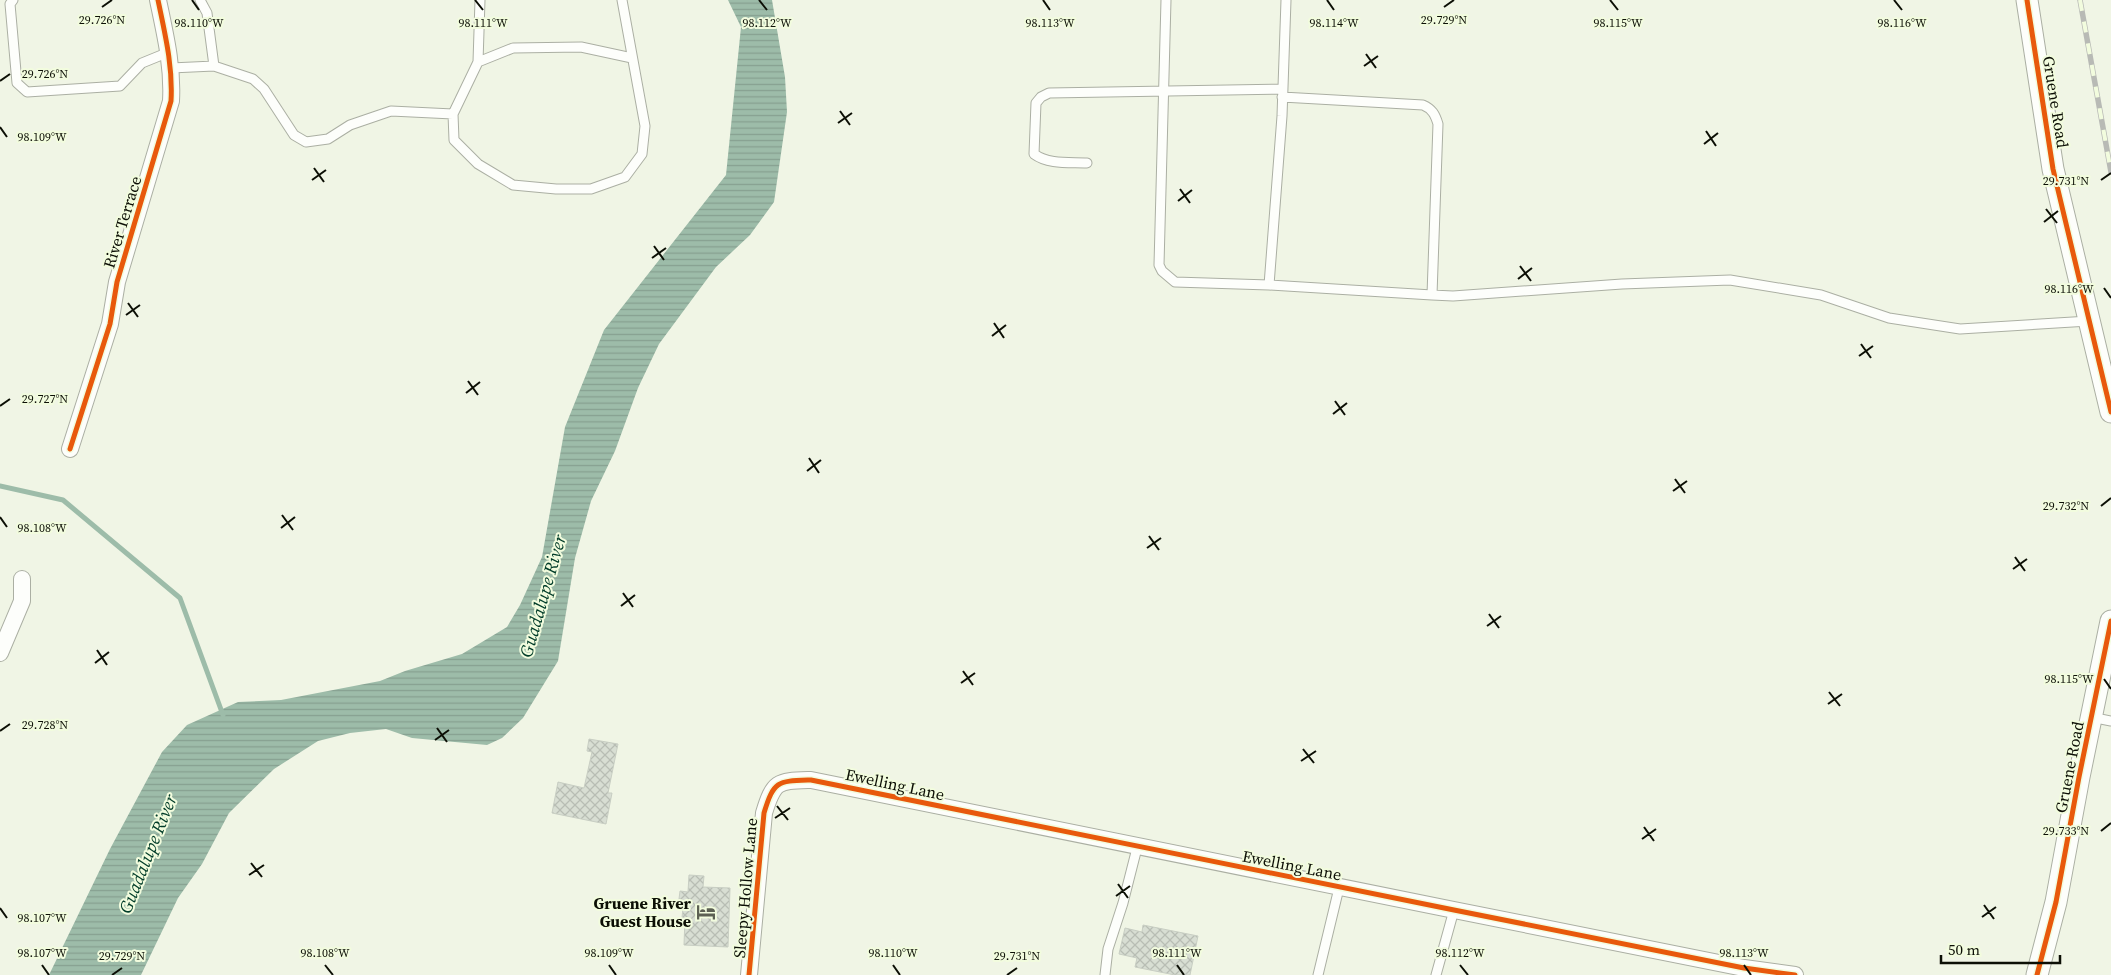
<svg xmlns="http://www.w3.org/2000/svg" width="2111" height="975" viewBox="0 0 2111 975" font-family="'Source Serif 4',serif">
	<style>
		.water { fill: url(#water-rules) }
		.lines { fill: none; stroke-linecap: round; stroke-linejoin: round }
		.stream { stroke: #9dbca9; stroke-width: 5 }
		.building { fill: url(#building-cross-hatch); stroke: #c8cec3 }
		.service-casing { stroke: #abafa3; stroke-width: 11 }
		.minor-casing { stroke: #abafa3; stroke-width: 18 }
		.tertiary-casing { stroke: #abafa3; stroke-width: 23 }
		.service { stroke: #fdfefb; stroke-width: 9 }
		.minor { stroke: #fdfefb; stroke-width: 16 }
		.tertiary { stroke: #fdfefb; stroke-width: 21 }
		.rail-casing { stroke: #b8bab5; stroke-width: 5.5 }
		.rail { stroke: #f2fcde; stroke-width: 4; stroke-dasharray: 11; stroke-linecap: butt }
		.cycleway-casing { stroke: #f2fcde; stroke-width: 8 }
		.cycleway { stroke: #e8590c; stroke-width: 5 }
		.ticks { fill: none; stroke: #0c0f05; stroke-width: 2 }
		.labels { text-anchor: middle; stroke-width: 4; stroke-linejoin: round; paint-order: stroke }
		.street-label { font-size: 16px; fill: #0c0f05; stroke: #f2fcde }
		.poi-label { font-size: 16px; font-weight: bold; fill: #0c0f05; stroke: #f2fcde; text-anchor: end }
		.water-label { font-size: 18px; font-style: italic; fill: #013c28; stroke: #f2fcde }
		.ticks-label { font-size: 12px; text-anchor: middle; fill: #0c0f05; stroke: #f2fcde; stroke-width: 4; stroke-linejoin: round; paint-order: stroke }
	</style>
	<defs>
		<pattern id="water-rules" width="6" height="5" patternUnits="userSpaceOnUse" patternTransform="scale(1.25)"><rect width="6" height="5" fill="#9dbca9"/><path d="M0 2.5h6" fill="none" stroke="#86a090"/></pattern>
		<pattern id="building-cross-hatch" width="8" height="8" patternUnits="userSpaceOnUse" patternTransform="scale(1.25)"><rect width="8" height="8" fill="#d8ded3"/><path d="M0 0l8 8M0 8l8-8" fill="none" stroke="#b8bdb4"/></pattern>
	</defs>
	<rect width="100%" height="100%" fill="#f0f5e5"/>
	<path class="water" d="M728,0H772L785,77L787,112L774,202L750,235L716,267L659,344L638,388L615,451L591,501L575,558L558,661L523,718L502,738L487,745L412,738L386,729L350,733L318,741L274,769L229,813L202,864L178,898L141,975H49L110,849L162,752L187,725L238,702L281,700L380,681L405,671L462,654L507,627L520,605L542,557L565,427L604,330L726,175L741,27Z"/>
	<g class="lines">
		<path class="stream" d="M0,486L63,500L180,598L223,715"/>
	</g>
	<path class="building" d="M589,739L618,744L608,793H612L606,824L552,813L558,782L584,788L592,752L587,751Z
		M689,875L704,876L703,887L730,888L728,947L684,945L685,918H682L683,907H678L680,891L688,892Z
		M1143,925L1198,936L1190,975H1175L1135,967L1137,958L1119,954L1125,928L1142,932Z"/>
	<g class="lines">
		<g class="service-casing">
			<path id="service" d="M13,0L10,4L17,83L27,92L120,86L142,63L169,52
				M480,0L478,62L453,114L454,140L478,164L513,185L556,189H591L625,177L642,154L645,126L622,0
				M1166,0L1159,265L1162,271L1175,282L1269,285L1282,116L1286,0
				M478,62L513,48L581,47L632,58
				M214,66L253,79L264,89L294,135L306,142L328,139L350,125L391,111L453,114
				M171,68L214,66L207,13L200,0
				M1087,163C1070,162 1049,165 1034,154L1036,103L1041,97L1049,93L1283,89
				M1269,285L1432,295L1438,124C1435,114 1432,109 1423,105L1282,97
				M1432,295L1453,296L1622,284L1730,280L1821,295L1889,318L1960,329L2089,321
				M2091,717L2111,721
				M1105,975L1108,949L1123,903L1137,848
				M1318,975L1339,888
				M1436,975L1454,910"/>
		</g>
		<g class="minor-casing">
			<path id="minor" d="M70,449L110,324L117,282L171,101C173,66 165,34 158,0
				M0,653L22,601V579
				M749,975L764,813C774,780 778,781 811,780L1454,910L1744,968L1795,975"/>
		</g>
		<g class="tertiary-casing">
			<path id="tertiary" d="M2027,0L2053,169L2111,412
				M2037,975L2056,902L2079,777L2111,621"/>
		</g>
		<use href="#service" class="service"/>
		<use href="#minor" class="minor"/>
		<use href="#tertiary" class="tertiary"/>
		<g class="rail-casing">
			<path id="rail" d="M2080,0L2111,172"/>
		</g>
		<use href="#rail" class="rail"/>
		<g class="cycleway-casing">
			<path id="cycleway" d="M2027,0L2053,169L2111,412
				M70,449L110,324L117,282L171,101C173,66 165,34 158,0
				M749,975L764,813C774,780 778,781 811,780L1454,910L1744,968L1795,975
				M2037,975L2056,902L2079,777L2111,621"/>
		</g>
		<use href="#cycleway" class="cycleway"/>
	</g>
	<path class="ticks" d="M192,0L199,10M475,0L483,10M759,0L767,10M1043,0L1050,10M1327,0L1334,10M1610,0L1618,10M1894,0L1902,10M102,7L112,0M1444,7L1454,0M1366,54L1376,68M1364,66L1378,56M0,81L10,74M840,111L850,125M838,123L852,113M0,127L7,137M1706,131L1716,146M1704,144L1718,133M314,168L324,182M312,180L326,170M2101,180L2111,173M1180,189L1190,203M1178,201L1192,190M2046,209L2057,223M2044,222L2058,211M654,246L664,260M652,258L666,248M1520,266L1531,281M1518,279L1532,268M2104,288L2111,298M128,303L138,317M126,315L140,305M994,323L1004,338M992,336L1006,325M1861,344L1871,358M1859,356L1873,346M468,381L478,395M466,393L480,382M1335,401L1345,415M0,406L10,399M1333,414L1347,403M809,458L819,473M807,471L821,460M1675,479L1685,493M1673,491L1687,481M2101,506L2111,498M282,515L293,530M0,517L7,527M281,528L295,517M1149,536L1159,550M1147,548L1161,538M2015,557L2025,571M2013,569L2027,559M623,593L633,607M621,606L635,595M1489,614L1499,628M1487,626L1501,616M97,650L107,665M95,663L109,652M963,671L973,685M2104,679L2111,689M961,683L975,673M1829,692L1840,706M1828,704L1842,694M437,728L447,742M0,731L10,724M435,740L449,730M1303,749L1314,763M1301,761L1316,751M777,806L788,820M775,818L790,808M1644,827L1654,841M2101,831L2111,823M1642,839L1656,829M251,863L262,877M249,875L264,865M1118,884L1128,898M1116,896L1130,886M1984,905L1994,919M0,908L7,918M1982,917L1996,907M42,965L49,975M325,965L333,975M609,965L616,975M893,965L900,975M1177,965L1184,975M1460,965L1468,975M1744,965L1751,975M112,975L122,968M1007,975L1017,968"/>
	<defs>
		<g id="hotel-bare" transform="scale(1.5)"><path d="M-6-4.5h1.5V1H6V5H4.5V3h-9V5H-6ZM-4 0a1.8 1.8 0 1 1 3.6 0ZM.5 0V-2.5h3Q6-2.5 6 0Z" fill="#5c6053" stroke="#f2fcde" stroke-width="2.5" paint-order="stroke"/></g>
	</defs>
	<g fill-rule="evenodd">
		<use href="#hotel-bare" x="706" y="912"/>
	</g>
	<g class="labels">
		<g class="street-label">
			<text transform="translate(2056 102) rotate(81)" y="6">Gruene Road</text>
			<text transform="translate(122 222) rotate(-73)" y="6">River Terrace</text>
			<text transform="translate(2069 767) rotate(-79)" y="6">Gruene Road</text>
			<text transform="translate(895 784) rotate(12)" y="6">Ewelling Lane</text>
			<text transform="translate(1292 865) rotate(11)" y="6">Ewelling Lane</text>
			<text transform="translate(745 888) rotate(-85)" y="6">Sleepy Hollow Lane</text>
		</g>
		<g class="poi-label">
			<text x="691" y="909">Gruene River<tspan x="691" dy="18">Guest House</tspan></text>
		</g>
		<g class="water-label">
			<text transform="translate(543 596) rotate(-74)" y="6">Guadalupe River</text>
			<text transform="translate(148 854) rotate(-68)" y="6">Guadalupe River</text>
		</g>
	</g>
	<g class="ticks-label">
		<text x="102" y="24">29.726°N</text>
		<text x="1444" y="24">29.729°N</text>
		<text x="199" y="27">98.110°W</text>
		<text x="483" y="27">98.111°W</text>
		<text x="767" y="27">98.112°W</text>
		<text x="1050" y="27">98.113°W</text>
		<text x="1334" y="27">98.114°W</text>
		<text x="1618" y="27">98.115°W</text>
		<text x="1902" y="27">98.116°W</text>
		<text x="45" y="78">29.726°N</text>
		<text x="42" y="141">98.109°W</text>
		<text x="2066" y="185">29.731°N</text>
		<text x="2069" y="293">98.116°W</text>
		<text x="45" y="403">29.727°N</text>
		<text x="2066" y="510">29.732°N</text>
		<text x="42" y="532">98.108°W</text>
		<text x="2069" y="683">98.115°W</text>
		<text x="45" y="729">29.728°N</text>
		<text x="2066" y="835">29.733°N</text>
		<text x="42" y="922">98.107°W</text>
		<text x="42" y="957">98.107°W</text>
		<text x="325" y="957">98.108°W</text>
		<text x="609" y="957">98.109°W</text>
		<text x="893" y="957">98.110°W</text>
		<text x="1177" y="957">98.111°W</text>
		<text x="1460" y="957">98.112°W</text>
		<text x="1744" y="957">98.113°W</text>
		<text x="122" y="960">29.729°N</text>
		<text x="1017" y="960">29.731°N</text>
	</g>
	<path d="M1941 955v8h119v-8" fill="none" stroke="#0c0f05" stroke-width="2.5"/>
	<text x="1948" y="955" font-size="15" fill="#0c0f05" stroke="#f2fcde" stroke-width="4" paint-order="stroke">50 m</text>
</svg>
